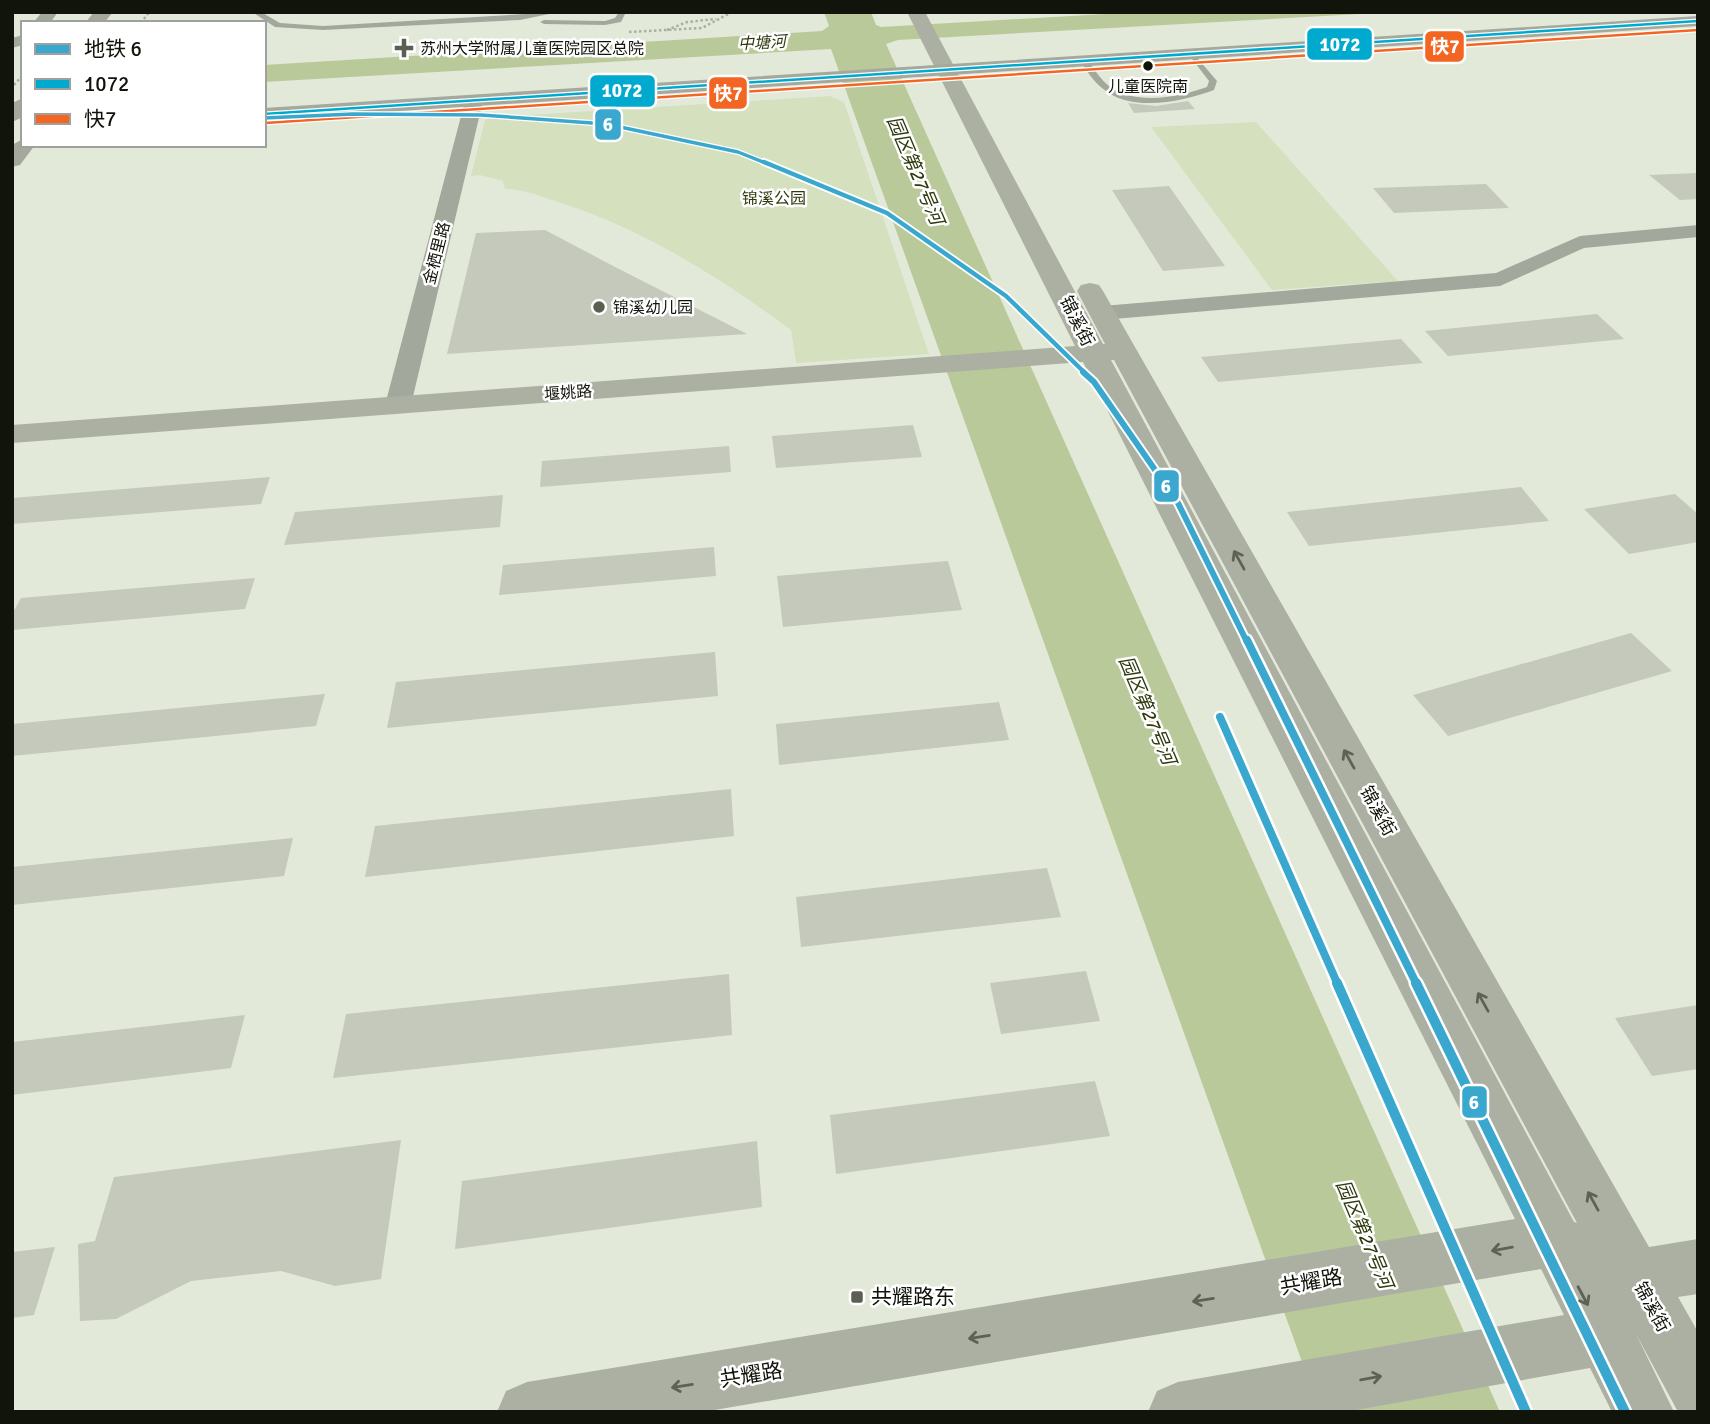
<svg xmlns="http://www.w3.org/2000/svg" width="1710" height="1424" viewBox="0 0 1710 1424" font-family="Signika,'Noto Sans SC',sans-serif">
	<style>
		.green { fill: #d4e0be }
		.water { fill: #b9c99a }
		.building { fill: #c4c9bc }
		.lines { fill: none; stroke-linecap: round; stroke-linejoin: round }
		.path { stroke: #aaaea3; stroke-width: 2.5; stroke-dasharray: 2.5 2.5; stroke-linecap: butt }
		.lane { fill: #a3a89d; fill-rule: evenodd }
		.street { fill: #a3a89d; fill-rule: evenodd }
		.secondary { fill: #acb0a3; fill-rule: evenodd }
		.primary { fill: #a5a99d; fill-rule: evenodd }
		.bus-1-casing { stroke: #fff; stroke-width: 5 }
		.bus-2-casing { stroke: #fff; stroke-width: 5 }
		.bus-1 { stroke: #00a9ce; stroke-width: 2.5 }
		.bus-2 { stroke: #f26522; stroke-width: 2.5 }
		.metro-1-far4-casing { stroke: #fff; stroke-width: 6 }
		.metro-1-far3-casing { stroke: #fff; stroke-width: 8 }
		.metro-1-far2-casing { stroke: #fff; stroke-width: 10 }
		.metro-1-far1-casing { stroke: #fff; stroke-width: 13 }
		.metro-1-casing { stroke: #fff; stroke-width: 15 }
		.metro-1-far4 { stroke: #3aa8ce; stroke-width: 3.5 }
		.metro-1-far3 { stroke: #3aa8ce; stroke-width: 4.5 }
		.metro-1-far2 { stroke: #3aa8ce; stroke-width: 6 }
		.metro-1-far1 { stroke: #3aa8ce; stroke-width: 8 }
		.metro-1 { stroke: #3aa8ce; stroke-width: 10 }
		.oneway { stroke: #5e6256 }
		.poi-dot { fill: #5a5f52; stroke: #fff; stroke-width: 2.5 }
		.bus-dot { fill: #11140a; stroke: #fff; stroke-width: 2.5 }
		.labels { text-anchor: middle; stroke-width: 5; stroke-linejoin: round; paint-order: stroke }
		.far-water-label { font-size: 16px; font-style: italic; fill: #2e3a0d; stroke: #fff }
		.far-poi-label { font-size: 16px; fill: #11140a; stroke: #fff; text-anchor: start }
		.bus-label { font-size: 16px; fill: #11140a; stroke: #fff }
		.far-park-label { font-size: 16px; fill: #2f3b0e; stroke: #fff }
		.far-street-label { font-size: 16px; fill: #11140a; stroke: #fff }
		.street-label { font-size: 18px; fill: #11140a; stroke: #fff }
		.water-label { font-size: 19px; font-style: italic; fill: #2e3a0d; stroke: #fff }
		.near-street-label { font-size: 21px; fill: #11140a; stroke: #fff }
		.near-poi-label { font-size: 21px; fill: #11140a; stroke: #fff; text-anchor: start }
		.line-badge { stroke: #fff; stroke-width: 2.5 }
		.badge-label { font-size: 19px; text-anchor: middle; font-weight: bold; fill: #fff }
	</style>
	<rect width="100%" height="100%" fill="#e3e9d9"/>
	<path class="green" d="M830,96L844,102L929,354L796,363L791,330C718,276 640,227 552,200C537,195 521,189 505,189L503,181L480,175L471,176L485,120L494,117Z
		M1256,122L1398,281L1272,290L1151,127Z"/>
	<path class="water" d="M824,12H871L876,25L881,27L1139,12H1396L898,40L886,44L1500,1412H1320L831,49L264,82V65L822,31L829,26Z"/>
	<path class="building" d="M1177,87L1181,92L1157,95L1121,90Z
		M1188,101L1195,109L1134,113L1128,103L1156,106Z
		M1698,173V199L1680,200L1649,175Z
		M1486,184L1509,208L1394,213L1373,188Z
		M1169,186L1225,266L1163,271L1112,190Z
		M545,230L617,268L747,334L447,354L476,233Z
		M1597,314L1624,339L1448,356L1425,331Z
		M1401,339L1423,363L1218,382L1201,357Z
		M913,425L922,457L776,468L772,436Z
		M729,446L731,472L540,487L542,461Z
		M270,477L261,504L12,524V498Z
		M1521,487L1549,521L1309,546L1287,512Z
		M1675,494L1698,514V542L1629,554L1584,509Z
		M503,495L500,527L284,545L295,512Z
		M714,547L716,576L499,595L503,565Z
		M948,561L962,610L783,627L777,576Z
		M255,578L245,609L12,630V614L21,598Z
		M1631,633L1672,671L1448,736L1413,695Z
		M715,652L718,696L387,728L396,682Z
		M325,694L316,726L12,756V724Z
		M999,702L1009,740L779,765L776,724Z
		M731,789L734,836L365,877L375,826Z
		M293,838L284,876L12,905V867Z
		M1047,868L1061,917L801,947L796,897Z
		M1086,971L1100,1021L1001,1034L990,983Z
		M729,974L732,1035L333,1078L346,1014Z
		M1698,1005V1069L1652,1076L1615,1018Z
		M245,1015L231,1068L12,1095V1042Z
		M1095,1081L1110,1136L836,1174L830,1115Z
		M401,1140L381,1279L335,1286L281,1271L191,1281L116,1319L80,1321L78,1244L95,1241L114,1177Z
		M757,1141L762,1207L455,1249L462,1181Z
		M55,1247L34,1315L12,1318V1252Z"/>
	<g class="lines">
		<path class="path" d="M141,23L149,12
			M667,30L687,22L716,19
			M629,32L702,28L732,12
			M14,85L23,75"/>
		<path class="lane" d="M252,12H261L280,23L323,26L559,12L520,20L323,30L275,27Z
			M619,12H626L621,22L605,25L544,24L540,22L544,20L605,21L615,18Z
			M1193,53L1217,81L1214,90C1182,102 1130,113 1102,88C1093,81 1087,71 1081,62L1088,60C1094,69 1101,80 1109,86C1136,106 1179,97 1207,87L1209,81L1189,55Z"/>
		<path class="street" d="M42,12H58L50,23H33Z
			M23,35V45L12,48V38Z
			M474,96L483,101L411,405L407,410L398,413L389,410L385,405L465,101Z
			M1698,225V237L1584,248L1500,286L1102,320L1094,318L1091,313L1094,308L1102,306L1496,273L1580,236Z"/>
		<path class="secondary" d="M907,12H925L1103,344H1105L1077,291L1081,285L1090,283L1099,285L1103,291L1649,1247L1698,1239V1294L1678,1297L1698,1332V1412L1677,1410L1636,1334L1674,1412H1612L1590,1368L1345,1412H1148L1157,1391L1178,1382L1564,1315L1541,1269L703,1412H497L506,1391L527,1382L1515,1219L1083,362L12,443V425L1075,346ZM1111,360H1114L1577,1223L1574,1222Z"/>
		<path class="primary" d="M94,12H113L104,23H85Z
			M1698,16V26L264,120V108Z
			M23,98V117L12,122V103Z
			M23,139V145H35L20,165L12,167V145Z"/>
		<g class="bus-1-casing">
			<path id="bus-1" d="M264,114L1698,21"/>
		</g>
		<g class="bus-2-casing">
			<path id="bus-2" d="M265,123L1698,30"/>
		</g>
		<use href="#bus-1" class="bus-1"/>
		<use href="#bus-2" class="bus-2"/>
		<g class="metro-1-far4-casing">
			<path id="metro-1-far4" d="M264,118L353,114L481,115L606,124L738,152L768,164"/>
		</g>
		<g class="metro-1-far3-casing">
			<path id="metro-1-far3" d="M764,162L887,213L1006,296L1085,373"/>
		</g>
		<g class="metro-1-far2-casing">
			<path id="metro-1-far2" d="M1083,372L1094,382L1178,503L1247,642"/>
		</g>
		<g class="metro-1-far1-casing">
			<path id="metro-1-far1" d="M1247,640L1417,985
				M1220,717L1338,985"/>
		</g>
		<g class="metro-1-casing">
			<path id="metro-1" d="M1337,983L1526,1412
				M1416,983L1625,1412"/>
		</g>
		<use href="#metro-1-far4" class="metro-1-far4"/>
		<use href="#metro-1-far3" class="metro-1-far3"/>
		<use href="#metro-1-far2" class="metro-1-far2"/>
		<use href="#metro-1-far1" class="metro-1-far1"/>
		<use href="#metro-1" class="metro-1"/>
	</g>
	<defs><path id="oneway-shaft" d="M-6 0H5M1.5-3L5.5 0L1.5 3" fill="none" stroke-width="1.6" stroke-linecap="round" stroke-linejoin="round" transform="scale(1.75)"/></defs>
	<g class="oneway">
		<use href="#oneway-shaft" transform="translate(1239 560) rotate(-119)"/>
		<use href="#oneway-shaft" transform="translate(1349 759) rotate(-119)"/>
		<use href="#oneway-shaft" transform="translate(1483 1002) rotate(-119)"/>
		<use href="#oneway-shaft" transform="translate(1593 1201) rotate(-119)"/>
		<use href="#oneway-shaft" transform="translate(1502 1249) rotate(170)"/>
		<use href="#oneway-shaft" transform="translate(1583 1296) rotate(62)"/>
		<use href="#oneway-shaft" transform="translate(1203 1300) rotate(171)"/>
		<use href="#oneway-shaft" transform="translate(979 1337) rotate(171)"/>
		<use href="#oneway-shaft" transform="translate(1371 1378) rotate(-10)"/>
		<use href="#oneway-shaft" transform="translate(682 1386) rotate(171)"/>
	</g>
	<g class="poi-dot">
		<path d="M400.5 37.5h7v7h7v7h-7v7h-7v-7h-7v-7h7z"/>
		<circle cx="599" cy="307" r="7"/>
		<rect x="850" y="1290" width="14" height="14" rx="3.5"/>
	</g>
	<circle class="bus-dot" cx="1148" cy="66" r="6"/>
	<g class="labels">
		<g class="far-water-label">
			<text transform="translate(762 42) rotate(-3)" y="6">中塘河</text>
		</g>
		<g class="far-poi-label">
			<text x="420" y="54">苏州大学附属儿童医院园区总院</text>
			<text x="613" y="313">锦溪幼儿园</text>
		</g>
		<g class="bus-label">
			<text x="1148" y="92">儿童医院南</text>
		</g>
		<g class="far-park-label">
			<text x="774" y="204">锦溪公园</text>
		</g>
		<g class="far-street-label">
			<text transform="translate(436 253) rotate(-76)" y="6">金栖里路</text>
			<text transform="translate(568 392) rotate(-4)" y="6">堰姚路</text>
		</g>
		<g class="street-label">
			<text transform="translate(1077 321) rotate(63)" y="6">锦溪街</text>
			<text transform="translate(1378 811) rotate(61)" y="6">锦溪街</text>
			<text transform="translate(1652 1307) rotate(61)" y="6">锦溪街</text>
		</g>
		<g class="water-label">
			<text transform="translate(916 170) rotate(67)" y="7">园区第27号河</text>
			<text transform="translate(1148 710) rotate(67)" y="7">园区第27号河</text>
			<text transform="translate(1365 1234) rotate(67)" y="7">园区第27号河</text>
		</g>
		<g class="near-street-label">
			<text transform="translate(1311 1282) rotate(-10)" y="7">共耀路</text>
			<text transform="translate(751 1375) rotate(-9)" y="7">共耀路</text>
		</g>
		<g class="near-poi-label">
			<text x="871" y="1304">共耀路东</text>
		</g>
	</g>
	<g class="line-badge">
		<rect x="1306" y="27" width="67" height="34" rx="7" fill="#00a9ce"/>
		<rect x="1424" y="30" width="41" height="33" rx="7" fill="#f26522"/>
		<rect x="589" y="74" width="67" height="34" rx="7" fill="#00a9ce"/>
		<rect x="708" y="76" width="40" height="34" rx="7" fill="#f26522"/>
		<rect x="594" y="108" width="28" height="33" rx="7" fill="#3aa8ce"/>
		<rect x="1153" y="469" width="27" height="34" rx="7" fill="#3aa8ce"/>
		<rect x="1461" y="1085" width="27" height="34" rx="7" fill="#3aa8ce"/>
	</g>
	<g class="badge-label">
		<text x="1340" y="51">1072</text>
		<text x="1445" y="53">快7</text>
		<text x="622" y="97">1072</text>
		<text x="728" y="100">快7</text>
		<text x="608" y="131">6</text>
		<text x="1166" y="493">6</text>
		<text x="1474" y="1109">6</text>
	</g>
	<rect width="1710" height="1424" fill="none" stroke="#11140a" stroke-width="28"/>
	<rect x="21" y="21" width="245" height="126" fill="#ffffff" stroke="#a0a19d" stroke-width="2"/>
	<rect x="35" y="44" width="35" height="10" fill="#3aa8ce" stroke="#a0a19d" stroke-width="2"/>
	<text x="84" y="56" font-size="21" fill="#11140a">地铁 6</text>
	<rect x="35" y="79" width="35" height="10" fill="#00a9ce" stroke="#a0a19d" stroke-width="2"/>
	<text x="84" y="91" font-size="21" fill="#11140a">1072</text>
	<rect x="35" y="114" width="35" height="10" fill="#f26522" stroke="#a0a19d" stroke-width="2"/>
	<text x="84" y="126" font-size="21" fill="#11140a">快7</text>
</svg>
